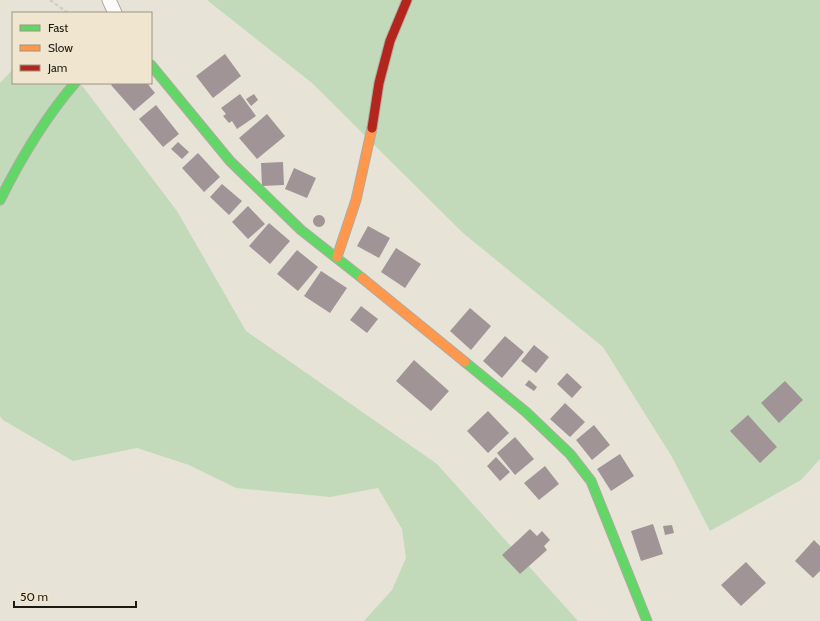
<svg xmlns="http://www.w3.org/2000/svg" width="820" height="621" viewBox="0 0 820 621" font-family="Cabin,sans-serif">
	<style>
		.green { fill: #c2dab9 }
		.building { fill: #a09497 }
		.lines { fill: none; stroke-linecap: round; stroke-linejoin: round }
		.street-casing { stroke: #afaba2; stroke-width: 15 }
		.fast-casing { stroke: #afaba2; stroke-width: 11 }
		.slow-casing { stroke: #afaba2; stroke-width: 11 }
		.jam-casing { stroke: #afaba2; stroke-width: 11 }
		.path { stroke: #d0cfcc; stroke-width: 2.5; stroke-dasharray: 4 2; stroke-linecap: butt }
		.street { stroke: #fcfbf9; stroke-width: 13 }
		.fast { stroke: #63d668; stroke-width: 9 }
		.slow { stroke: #ff974d; stroke-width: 9 }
		.jam { stroke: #b3261e; stroke-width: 9 }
	</style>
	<rect width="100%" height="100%" fill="#e8e3d7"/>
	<path class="green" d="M207,0H820V459L801,480L710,531L672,457L603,347L463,233L312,83Z
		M13,69V83H80L177,211L246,331L437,464L578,621H364L392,590L406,558L402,529L378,488L330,497L236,488L189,465L137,448L73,461L3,420L0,416V83Z"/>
	<path class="building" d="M225,54L241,76L213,98L196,76Z
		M113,83H147L155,93L134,111L111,85Z
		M240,94L256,116L237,129L232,121L229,123L223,116L226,114L221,108Z
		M254,94L258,100L251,106L246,99Z
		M156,105L179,134L163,147L139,119Z
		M267,114L285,136L257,159L239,138Z
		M178,142L189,152L182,159L171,149Z
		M198,153L220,177L204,192L182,168Z
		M283,162L284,185L262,186L261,163Z
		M294,168L316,178L307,198L285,189Z
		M222,184L242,201L229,215L210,197Z
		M248,206L265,224L248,239L232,222Z
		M313 221a6 6 0 1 1 12 0a6 6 0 1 1-12 0Z
		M269,223L290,241L270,264L249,246Z
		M368,226L390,238L379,258L357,246Z
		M396,248L421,264L405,288L381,272Z
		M297,250L318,267L298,291L277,274Z
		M321,271L347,288L330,313L304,296Z
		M361,306L378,319L367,333L350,320Z
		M470,308L491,326L471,350L450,331Z
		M505,336L524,352L502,378L483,361Z
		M534,345L549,357L536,373L521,361Z
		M414,360L449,391L431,411L396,381Z
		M567,373L582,387L572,398L557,384Z
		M529,380L537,387L534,391L525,385Z
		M785,381L803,400L779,423L761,403Z
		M565,403L585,422L570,437L550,419Z
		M488,411L509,433L488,453L467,431Z
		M748,415L777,447L760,463L730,431Z
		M594,425L610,445L592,460L576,440Z
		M515,437L534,459L515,475L497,453Z
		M620,454L634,476L611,491L597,469Z
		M496,457L510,472L500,481L487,466Z
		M545,466L559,484L539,500L524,483Z
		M653,524L663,554L641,561L631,531Z
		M672,525L674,533L665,535L663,526Z
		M530,529L537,536L542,531L550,540L544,546L547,550L520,574L502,555Z
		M814,540L820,546V571L813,578L795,561Z
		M746,562L766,583L741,606L721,585Z"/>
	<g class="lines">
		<g class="street-casing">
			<path id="street" d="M109,0L115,13"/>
		</g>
		<g class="fast-casing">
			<path id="fast" d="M151,65L230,161L301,230L362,278
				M0,200C21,158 44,119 75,83
				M465,362L526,412L570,454L591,481L647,621"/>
		</g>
		<g class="slow-casing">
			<path id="slow" d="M337,257L356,200L372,128
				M362,278L465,362"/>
		</g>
		<g class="jam-casing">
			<path id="jam" d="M372,128L379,83L390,41L407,0"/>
		</g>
		<path class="path" d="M50,0L68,13"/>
		<use href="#street" class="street"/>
		<use href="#fast" class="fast"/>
		<use href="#slow" class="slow"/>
		<use href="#jam" class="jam"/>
	</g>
	<rect x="12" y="12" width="140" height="72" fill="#f0e6cf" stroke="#9c9483"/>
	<rect x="20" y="25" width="20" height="6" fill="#63d668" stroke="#9c9483"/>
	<text x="48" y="32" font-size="12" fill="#1d1a12">Fast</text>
	<rect x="20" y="45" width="20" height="6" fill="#ff974d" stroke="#9c9483"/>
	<text x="48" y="52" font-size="12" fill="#1d1a12">Slow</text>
	<rect x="20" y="65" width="20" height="6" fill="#b3261e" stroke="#9c9483"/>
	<text x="48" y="72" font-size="12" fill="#1d1a12">Jam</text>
	<path d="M14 601v6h122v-6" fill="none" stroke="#1d1a12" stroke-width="2"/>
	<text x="20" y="601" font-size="12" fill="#1d1a12" stroke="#f0e6cf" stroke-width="3" paint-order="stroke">50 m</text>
</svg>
